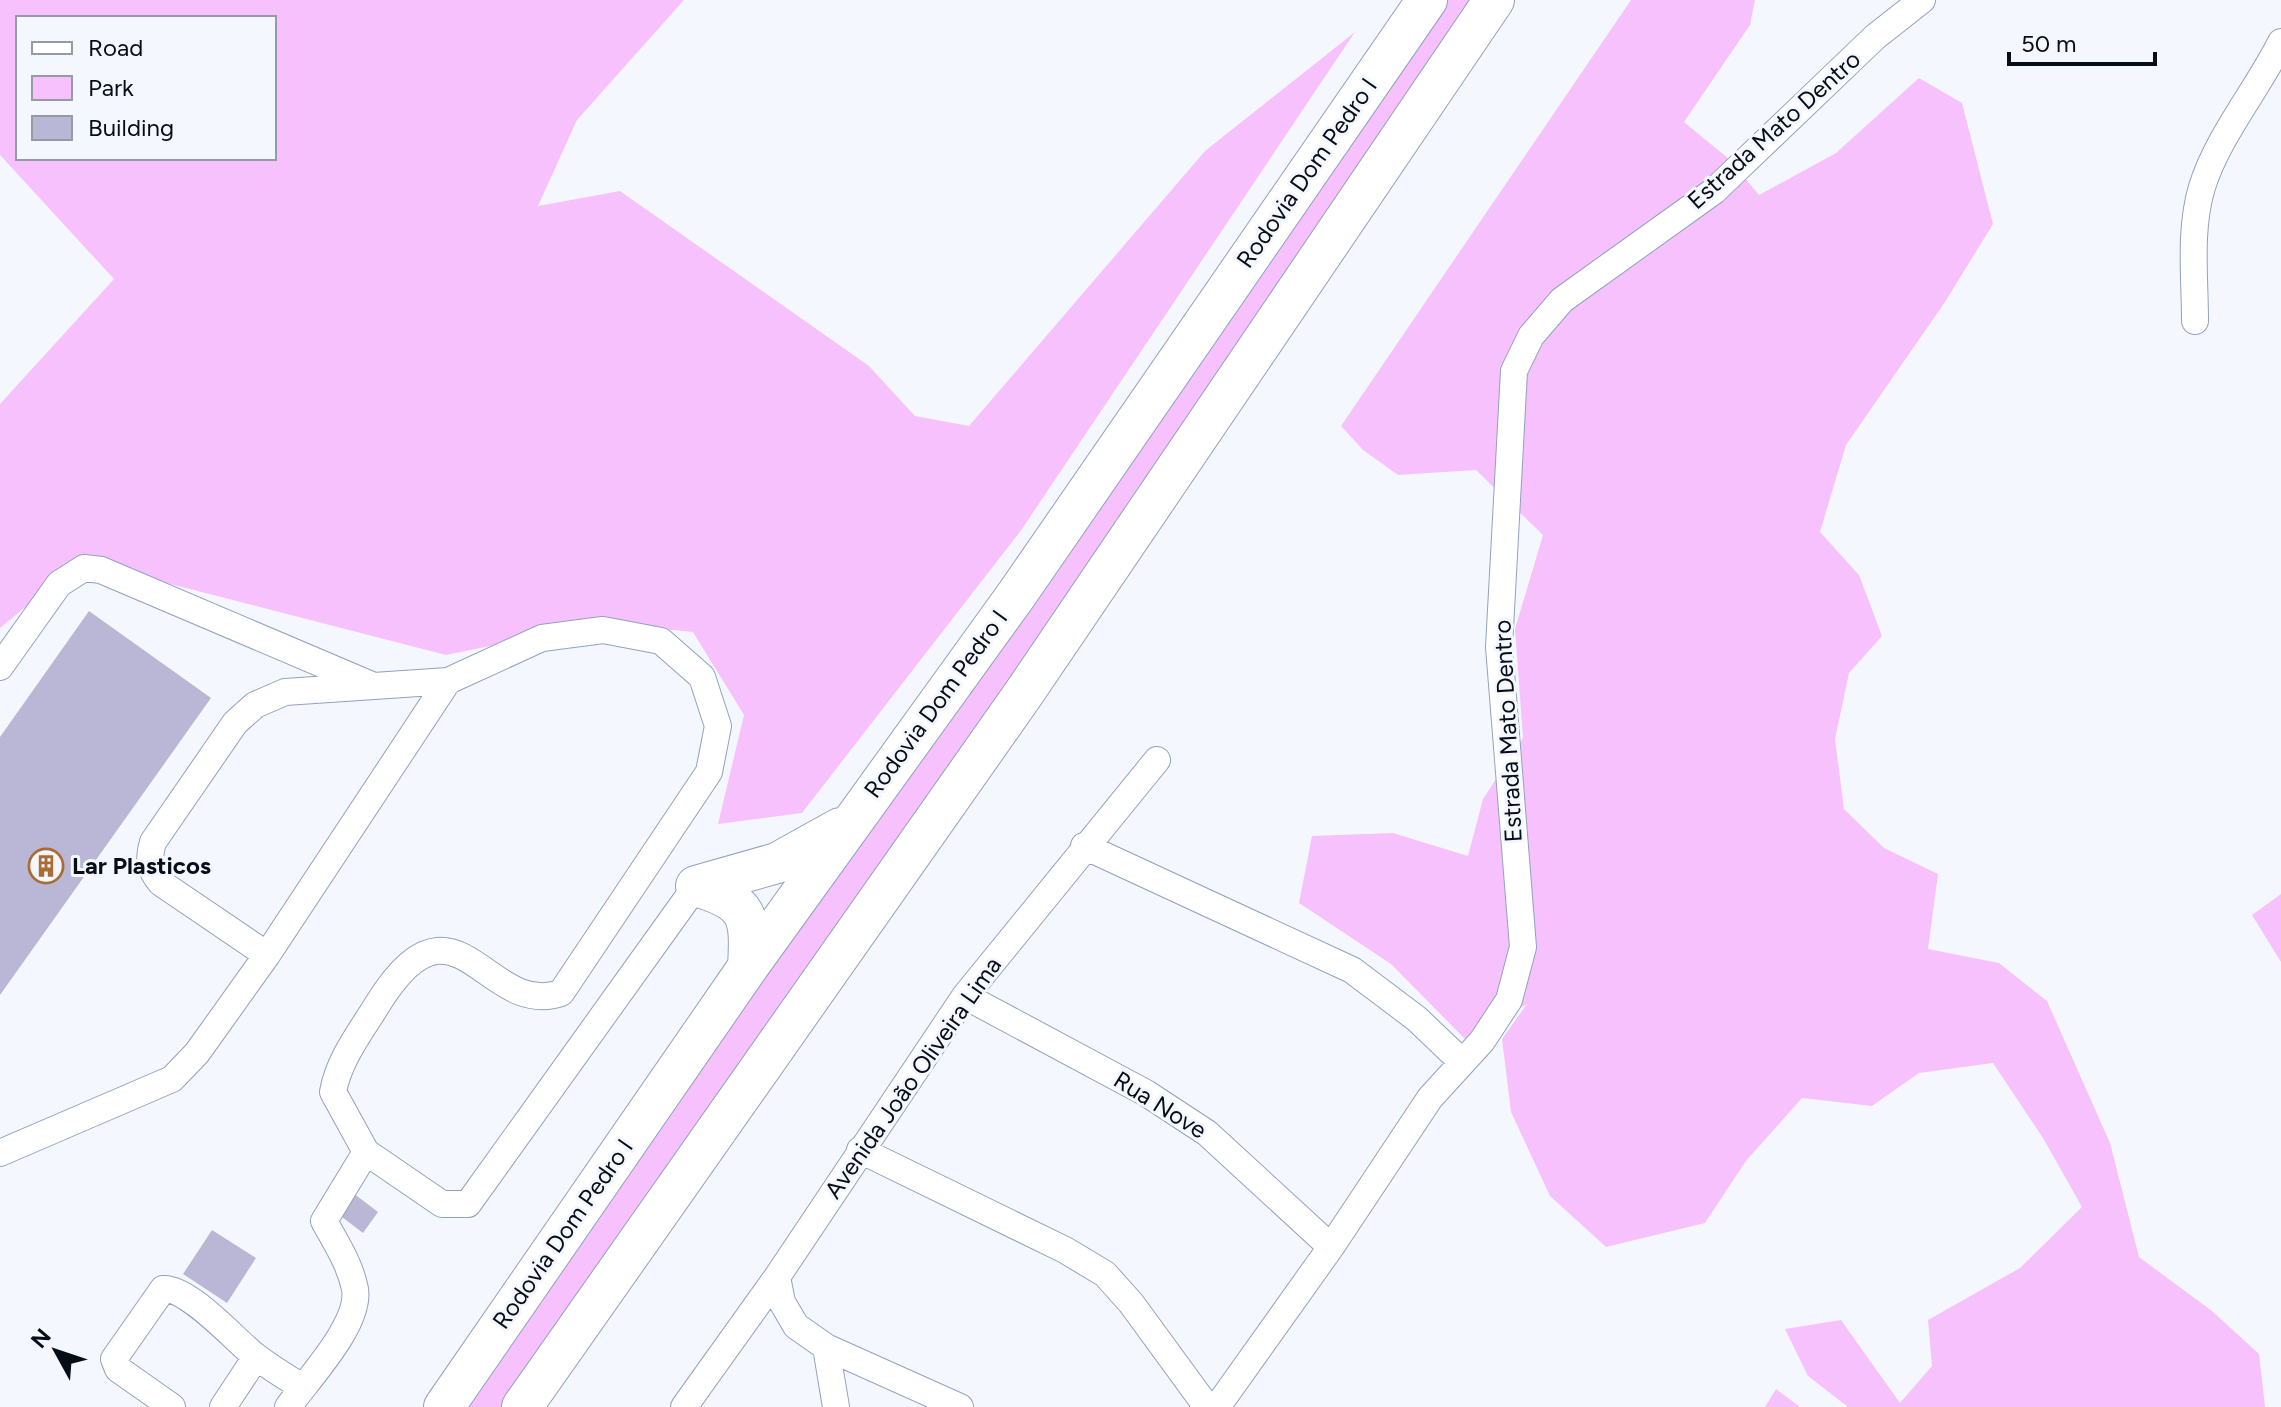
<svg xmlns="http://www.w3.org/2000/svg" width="2281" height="1407" viewBox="0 0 2281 1407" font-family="Figtree,sans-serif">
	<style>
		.green { fill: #f6c1fd; fill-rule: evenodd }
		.building { fill: #b9b6d6 }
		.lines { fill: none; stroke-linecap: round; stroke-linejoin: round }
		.minor-casing { stroke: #90a2be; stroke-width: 28 }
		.highway-casing { stroke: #90a2be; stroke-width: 42 }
		.minor { stroke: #fff; stroke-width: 26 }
		.highway { stroke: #fff; stroke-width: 40 }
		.labels { text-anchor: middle; stroke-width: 6; stroke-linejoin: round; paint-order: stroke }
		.street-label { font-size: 24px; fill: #080e18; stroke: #f4f8fe }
		.poi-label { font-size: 24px; font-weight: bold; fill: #080e18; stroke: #f4f8fe; text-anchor: start }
	</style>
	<rect width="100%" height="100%" fill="#f4f8fe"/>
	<path class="green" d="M0,0H684L577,120L538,206L620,191L869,366L915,416L969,426L1205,151L1355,32L1022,529L802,813L718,824L744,715L693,632L604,623L446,655L81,561L0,628V404L114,279L0,155ZM18,18H274V158H18Z
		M1447,0H1483L506,1407H458Z
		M1631,0H1755L1750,25L1684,122L1729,159L1759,195L1836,153L1919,78L1962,103L1993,224L1945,302L1846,445L1820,532L1859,575L1882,636L1849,673L1835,739L1844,809L1884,848L1938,874L1928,949L1999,963L2047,1001L2110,1143L2139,1257L2212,1311L2259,1354L2265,1407H1848L1808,1376L1785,1329L1841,1320L1900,1403L1932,1366L1928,1320L2020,1268L2082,1207L2043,1138L1993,1063L1919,1073L1872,1106L1802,1098L1746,1161L1705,1223L1606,1247L1550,1196L1511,1112L1502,1039L1527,1004L1465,1039L1391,964L1299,903L1312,836L1393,833L1468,856L1483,799L1523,738L1515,629L1543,535L1476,470L1398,475L1363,450L1341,426Z
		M2281,894V962L2252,915Z
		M1776,1389L1800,1407H1765Z"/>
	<path class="building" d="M89,611L211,698L0,995V737Z
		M349,1190L378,1212L363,1233L334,1211Z
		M212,1230L256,1258L227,1303L183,1274Z"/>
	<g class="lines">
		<g class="minor-casing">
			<path id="minor" d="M2195,321C2195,277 2189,230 2202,187C2218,136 2257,90 2281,42
				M0,667L59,584L84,568L101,570L369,684
				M1084,846L1352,970L1417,1019L1461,1061
				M267,955L448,681
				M965,996L1146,1093L1207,1133L1331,1247
				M860,1150L1065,1250L1105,1274L1131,1303L1207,1407
				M0,1153L172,1079L197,1053L267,955L161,883C149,869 148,860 153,842L235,723L255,705L285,692L448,681L542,638L603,630L661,641L702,677L718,726L709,772L561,993C485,1019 456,877 377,1005C360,1033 339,1059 333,1092L366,1152
				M777,1277L782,1302L796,1326L826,1347L960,1407
				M826,1347L836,1407
				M172,1407L118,1369L114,1359L163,1289C188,1287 234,1339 254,1355C269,1367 286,1377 302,1387
				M223,1407L256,1357
				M288,1407C307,1380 361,1324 355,1289C350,1264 336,1243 324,1221L366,1152L442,1204H468L696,886
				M684,1407L777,1277L965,996L1157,760
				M1217,1407L1331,1247L1430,1098L1482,1041L1509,1000L1523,947L1499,647L1514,371L1531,336L1562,300L1714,191L1875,37L1922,0"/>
		</g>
		<g class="highway-casing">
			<path id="highway" d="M696,886L777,863L840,828
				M696,886C749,902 751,915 748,967
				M444,1407L748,967L1017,594L1427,0
				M522,1407L1024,693L1494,0"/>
		</g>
		<use href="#minor" class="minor"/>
		<use href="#highway" class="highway"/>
	</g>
	<defs>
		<g id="building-ring" transform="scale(1.8)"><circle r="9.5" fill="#f4f8fe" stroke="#ab6b34" stroke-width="1.5"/><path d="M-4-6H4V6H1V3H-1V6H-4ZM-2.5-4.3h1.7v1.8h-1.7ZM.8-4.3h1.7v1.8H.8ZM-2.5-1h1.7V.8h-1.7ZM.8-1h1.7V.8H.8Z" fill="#ab6b34"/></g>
	</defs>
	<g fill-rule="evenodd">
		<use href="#building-ring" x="46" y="866"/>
	</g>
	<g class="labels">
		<g class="street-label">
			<text transform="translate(1774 130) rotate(-42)" y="8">Estrada Mato Dentro</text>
			<text transform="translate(1307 173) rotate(-55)" y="8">Rodovia Dom Pedro I</text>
			<text transform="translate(936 704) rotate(-54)" y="8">Rodovia Dom Pedro I</text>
			<text transform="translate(1508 731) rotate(-93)" y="8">Estrada Mato Dentro</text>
			<text transform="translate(913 1078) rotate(-55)" y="8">Avenida João Oliveira Lima</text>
			<text transform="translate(1160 1105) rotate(32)" y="8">Rua Nove</text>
			<text transform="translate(563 1234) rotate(-55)" y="8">Rodovia Dom Pedro I</text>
		</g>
		<g class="poi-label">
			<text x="72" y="874">Lar Plasticos</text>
		</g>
	</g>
	<rect x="16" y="16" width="260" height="144" fill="#f4f8fe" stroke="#969aa2" stroke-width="2"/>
	<rect x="32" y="42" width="40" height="12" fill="#ffffff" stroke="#969aa2" stroke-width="2"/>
	<text x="88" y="56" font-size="24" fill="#080e18">Road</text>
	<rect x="32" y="76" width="40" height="24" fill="#f6c1fd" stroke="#969aa2" stroke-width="2"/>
	<text x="88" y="96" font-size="24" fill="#080e18">Park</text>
	<rect x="32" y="116" width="40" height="24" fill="#b9b6d6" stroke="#969aa2" stroke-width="2"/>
	<text x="88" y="136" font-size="24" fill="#080e18">Building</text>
	<g transform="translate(56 1351) rotate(310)" stroke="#f4f8fe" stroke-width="6" paint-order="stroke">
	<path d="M0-6L14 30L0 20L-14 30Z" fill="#080e18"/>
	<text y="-12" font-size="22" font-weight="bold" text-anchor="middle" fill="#080e18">N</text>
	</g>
	<path d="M2009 52v12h146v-12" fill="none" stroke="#080e18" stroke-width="4"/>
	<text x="2021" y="52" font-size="24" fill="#080e18" stroke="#f4f8fe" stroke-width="6" paint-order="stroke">50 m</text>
</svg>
